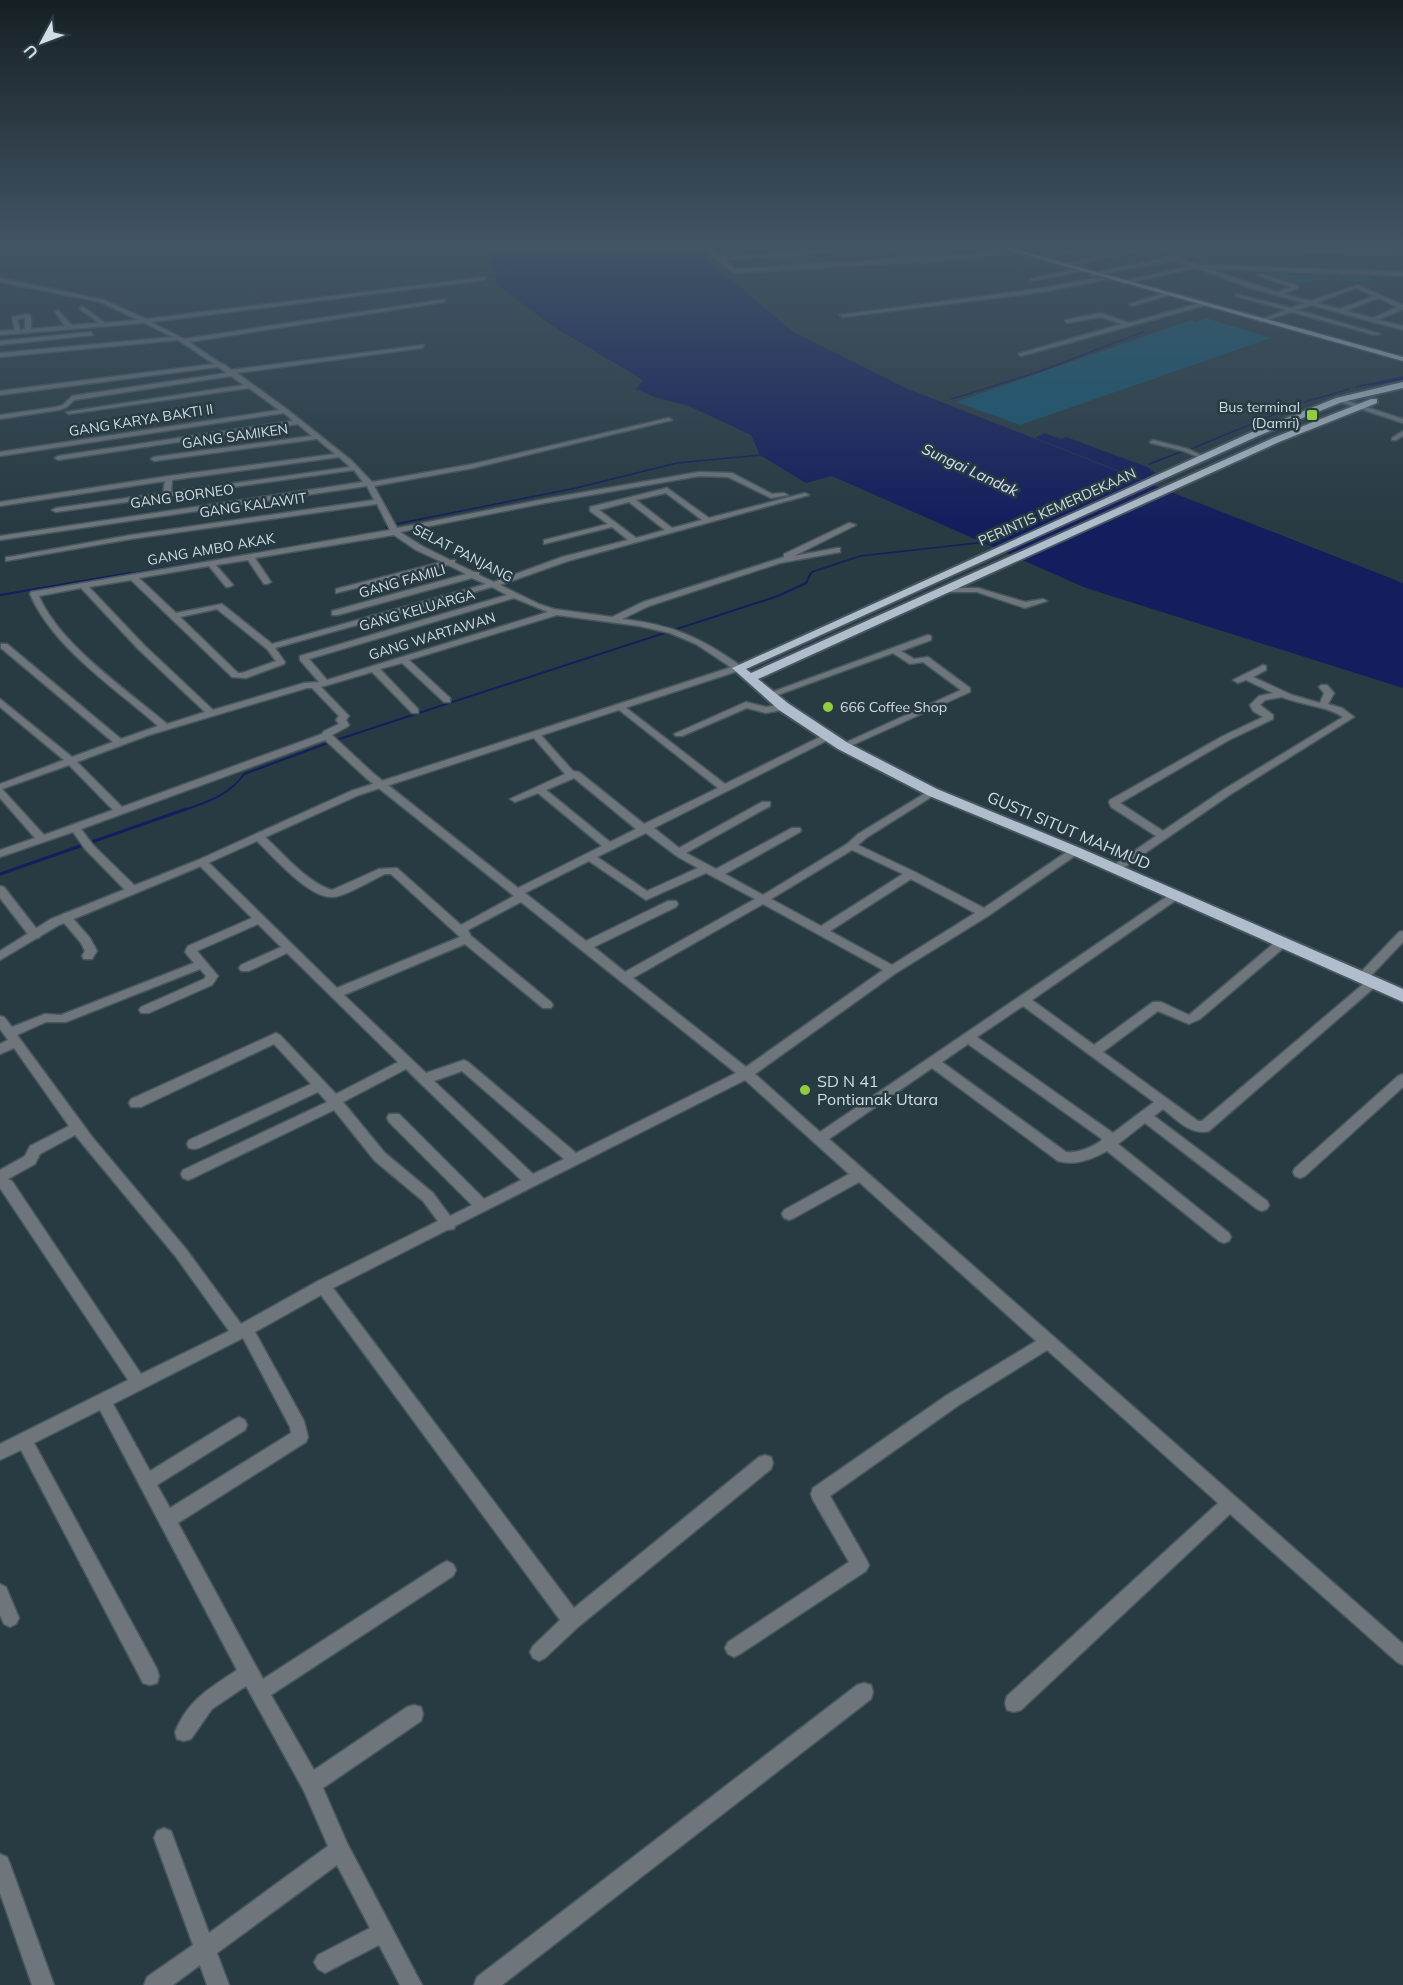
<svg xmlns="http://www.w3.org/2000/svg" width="1403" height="1985" viewBox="0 0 1403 1985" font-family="Mulish,sans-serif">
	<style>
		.green { fill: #125873 }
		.water { fill: #141e5e }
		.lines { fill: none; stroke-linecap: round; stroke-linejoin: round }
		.stream-far2 { stroke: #141e5e; stroke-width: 1.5 }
		.stream-far1 { stroke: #141e5e; stroke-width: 2 }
		.stream { stroke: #141e5e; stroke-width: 3 }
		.canal { fill: #141e5e; fill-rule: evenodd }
		.minor-casing { stroke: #47575f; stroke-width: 3 }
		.tertiary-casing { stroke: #47575f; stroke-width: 3 }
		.primary-casing { stroke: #47575f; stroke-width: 3 }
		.trunk-casing { stroke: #47575f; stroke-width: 4 }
		.minor { fill: #6e757b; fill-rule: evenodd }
		.tertiary { fill: #6e757b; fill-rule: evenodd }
		.primary { fill: #a5b1bf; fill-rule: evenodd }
		.trunk { fill: #b0bdcc; fill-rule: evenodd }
		.poi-dot { fill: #91cd3f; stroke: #283a42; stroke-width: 2 }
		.labels { text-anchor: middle; stroke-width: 5; stroke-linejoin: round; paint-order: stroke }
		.far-poi-label { font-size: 14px; fill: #d2dde3; stroke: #283a42; text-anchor: end }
		.far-street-label { font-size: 14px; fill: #d2dde3; stroke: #283a42 }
		.far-water-label { font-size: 15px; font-style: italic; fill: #dbe2f7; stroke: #283a42 }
		.street-label { font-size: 16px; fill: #d2dde3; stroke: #283a42 }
		.poi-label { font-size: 16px; fill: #d2dde3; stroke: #283a42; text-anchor: start }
	</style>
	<rect width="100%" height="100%" fill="#283a42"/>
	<path class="green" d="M1260,273L1336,276L1339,279H1346L1345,276L1369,277L1373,282L1315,279L1296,286Z
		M1206,318L1271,338L1020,425L956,402L1191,320L1196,322Z"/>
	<path class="water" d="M457,244H689L793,332L908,389L1403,583V688L1086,588L832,476L806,483L760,455L751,435L689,406L657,398L636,389L643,380L551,325L496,284V276L487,252H466Z
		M1044,433L1061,439L1066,437L1147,467L1155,473L1143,480L1035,438Z"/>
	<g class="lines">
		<path class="stream-far2" d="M1091,261L1157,248
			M154,318L497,276
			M103,323L118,322
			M17,330L52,327
			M1356,387L1369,384
			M952,399L1038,372L1143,332
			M1305,402L1349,389
			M1191,449L1299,404
			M1149,464L1184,451
			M384,532L387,531L386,526L576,488L677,463L760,455
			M121,575L318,542
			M810,575L812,572L860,556L986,542"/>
		<path class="stream-far1" d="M0,595L130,573
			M182,811C206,802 229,796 244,774L339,739L778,596L806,583L811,573"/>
		<path class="stream" d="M0,874L186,809"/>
		<path class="canal" d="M1403,376V380L1369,386L1366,384Z"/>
		<g class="minor-casing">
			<path id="minor" d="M905,244H930L724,260L735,269L974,254L1008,248L1011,250L974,258L734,273L703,247L707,246L721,257Z
				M1099,244H1109L1037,260L1034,258Z
				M1154,244L1394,251L1397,253L1394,255L1158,247L1062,267L1059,265L1154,246Z
				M1399,244H1403V250H1401Z
				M1174,256L1197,265L1403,272V276L1205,268L1277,292L1291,287L1257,275L1262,274L1298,286V288L1283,294L1310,301L1358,285L1403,305V309L1378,320L1403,326V330L1311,305L1297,310L1380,334L1375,335L1292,312L1260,322V320L1286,310L1236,296V294L1291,308L1305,303L1253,289L1196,268L1123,284L1120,282L1191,266L1174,260L1092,276L1089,274ZM1356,288L1374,296L1340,309L1316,303ZM1378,298L1397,307L1373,318L1346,311Z
				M1080,268L1082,271L1033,281L1030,279Z
				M486,277L484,280L151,322L184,339L446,299L444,302L189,342L220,363L224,364L231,370L424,345L422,348L237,373L288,410L352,461L372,482L473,464L669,418L672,420L473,468L374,486L397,528L545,499L699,472L732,473L772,494L784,493L788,495L771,498L728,477L699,476L545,503L400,532L422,546L450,560H455V563L474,572H479V575L494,582L562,557L628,540L612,527L544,544V540L608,524L590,511V507L667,488L709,518L805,493L809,495L568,561L500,585L539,604L554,609L612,617L643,602L784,557V554L849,523L856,525L794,556L837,548H840V552L780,563L649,606L622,619C673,625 700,637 741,666V670H735L696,644L670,633L639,626L557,615L409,660L450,698V702H444L402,663L380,669L418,709V713H412L372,672L321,687L349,716L346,720L349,725L347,727L332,735L374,774L518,888L602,846L538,793L515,802L510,799L565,774L533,737V733H539L573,771L579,772L644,824L718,788L618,709V705L621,704L725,784L826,734H832V738L654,828L679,848L762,802H770V806L686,853L716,869L792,828H800L801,830L800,832L725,874L763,895L847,844L858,834L932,789L937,792L936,794L866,838L858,845L915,872L984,908L1071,849H1079L1080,851L1079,853L988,916L896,973L755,1074L820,1132L1172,893L1176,892L1182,896L1032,1000L1094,1045L1153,1002H1161L1189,1015L1279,939H1287L1289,942L1287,945L1200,1019L1189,1024L1158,1011L1103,1052L1198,1121H1202L1368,980H1376L1378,983L1376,986L1209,1131C1191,1136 1176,1119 1163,1109L1154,1116L1267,1201L1269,1205L1267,1209L1262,1211L1257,1209L1145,1123L1118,1144L1229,1233L1231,1237L1229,1241L1224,1243L1219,1241L1107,1151C1092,1159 1076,1166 1058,1161L932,1068L829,1139L1403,1644V1665L1397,1662L1230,1514L1021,1710L1014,1712L1007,1710L1005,1703L1007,1696L1218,1503L1047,1350L959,1405L830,1496L866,1559L869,1565L866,1571L740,1654L734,1657L728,1654L725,1648L728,1642L849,1562L813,1500L811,1494L813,1488L947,1395L1036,1341L859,1182L794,1218L789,1220L784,1218L782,1214L784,1210L849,1174L745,1080L455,1226L454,1229L447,1230L333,1288L574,1608L759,1457L765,1455L771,1457L773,1463L771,1469L578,1627L545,1658L539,1661L533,1658L530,1652L533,1646L560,1620L321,1295L255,1332L304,1421L308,1437L306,1442L178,1523L263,1679L441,1564L447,1561L453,1564L456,1570L453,1576L271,1695L314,1770L407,1707L414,1705L421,1707L423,1714L421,1721L323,1788L347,1843L422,1985H400L379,1945L325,1973L318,1969L314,1962L318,1955L370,1928L337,1865L217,1953L229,1985H207L200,1965L173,1985H144L147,1977L193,1945L154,1838L157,1831L164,1828L171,1831L209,1933L328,1846L304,1791L246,1686L212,1709L191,1739L184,1741L177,1739L175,1732C188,1700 210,1688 237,1670L100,1410L34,1443L157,1669L159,1676L157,1683L150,1685L143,1683L21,1450L0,1460V1444L128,1380L0,1188V1170L25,1156L30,1146L69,1126L14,1048L0,1054V1044L8,1040L0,1029V1016L4,1017L12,1027L45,1014L61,1015L194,963L185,952L188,946L252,918L198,864L197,862L202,859L206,860L337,988L460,937L391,874H385C374,879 344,897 333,897C309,899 272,855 255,839L254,837L259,834L263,835C282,852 307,883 332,890L379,869L397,868L461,925L514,896L366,778L325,740L81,829L93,845L134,885L136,888L134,891H126L85,849L73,832L0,857V850L35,838L0,798V784L64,760L0,707V699L72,757L113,742L1,648V644H7L121,739L158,726C115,688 53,648 30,594L31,592L390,530L377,504L131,539L6,561V557H9L131,535L374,500L367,486L0,540V536L363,482L354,470L56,512L52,510L56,508L163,493L165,481L0,506V502L169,476L335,454L317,439L154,461L151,459L154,457L312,436L298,424L58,460L55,458L58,456L293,421L284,413L0,456V452L279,410L249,388L69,414L66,412L244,385L231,376L74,400L67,407L59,410L0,419V415L56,407L63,405L72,396L227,373L218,367L0,395V391L214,364L178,340L0,357V353L173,337L144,323L0,335V331L15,330L12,317L28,314L31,316V329L65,326L55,312L58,310L71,325L99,323L80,309L82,306L105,323L138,320L100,302L0,282V278L104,300L146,319ZM25,318V329L20,330L17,319ZM339,457L350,467L171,492L172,480ZM666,493L702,520L672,528L636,500ZM629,502L665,530L636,538L599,510ZM394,535L416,550L442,562L336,589V593L448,565L466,574L332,611V615H338L472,578L486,584L272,644L222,604L176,613L139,578L209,566L226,587H229L233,585L216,565L248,560L264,584H267L271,582L255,558ZM131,580L232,677L246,678L284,664L285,662L275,648L492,587L507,595L300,656V660L319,682L304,683L213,710L144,645L89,587ZM81,588L138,649L205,712L167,724C126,689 60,645 39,596ZM514,598L548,612L327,680L309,659ZM217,609L267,649L276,661L242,673H238L180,617ZM307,688H312L339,716L336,720L339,724L324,731L322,734L122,807L77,762L149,735ZM69,765L113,810L44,835L2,789ZM574,778L636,829L610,842L546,790ZM646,833L678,857L698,868L647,891L597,857ZM852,850L903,874L821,926L771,899ZM589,861L646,900L706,873L755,899L625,972L594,947L676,907L678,904L676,901H668L586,941L525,893ZM911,879L975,913L892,965L830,931ZM521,902L736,1073L576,1153L468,1062L464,1060L426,1073L344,995L465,944L543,1008H551L553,1005L551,1002L471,936L468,930ZM763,904L883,970L746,1067L633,978ZM258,924L281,947L241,965L239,968L241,971H249L287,953L398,1062L336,1094L280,1035L276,1033L131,1099L129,1103L131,1107H141L274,1044L311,1084L189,1140L187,1144L189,1148L194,1149L199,1148L318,1092L327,1102L183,1170L181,1174L183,1178L188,1180L193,1178L334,1110L375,1161L423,1201L438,1221L318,1281L241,1324L186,1249L93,1138L17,1035L46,1022H66L200,969L206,976L204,979L141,1007L139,1010L141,1013H149L212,985L218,976L197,951ZM1023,1006L1154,1102L1113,1133L977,1037ZM968,1044L1102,1139L1101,1141C1090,1148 1079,1153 1066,1152L942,1062ZM406,1069L419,1082L521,1180L484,1199L399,1114H389L387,1118L389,1122L472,1205L450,1216L433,1193L385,1153L343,1102ZM462,1071L564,1159L533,1174L434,1081ZM75,1135L176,1257L229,1331L141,1374L12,1181L8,1179L35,1164L40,1154ZM243,1338L290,1427L291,1433L170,1508L157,1485L245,1430L247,1425L245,1420L239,1417L233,1420L150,1471L113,1404Z
				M1103,277L1105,280L1036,293L843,317L840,315L1036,289Z
				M1168,292L1170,295L1132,306L1129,304Z
				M1204,302L1206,305L1021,356L1018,354L1122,324L1101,317L1067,323L1065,320L1101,313L1129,323Z
				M91,332L93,335L0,345V341Z
				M1339,398L1403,419V423L1337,401L1336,400Z
				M1403,431V436L1396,440H1392V438Z
				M1153,440L1188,449L1207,458L1202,459L1184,451L1151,443L1150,442Z
				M945,588H978L1025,602L1043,599L1047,601L1025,608L977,592H948L944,590Z
				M928,635L931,636V640L901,651L914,659L928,657L970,688V692L846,748L843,749L838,746L961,690L923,662L910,664L893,653L772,697H766L764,695Z
				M1263,665L1266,666V670L1253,677L1292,695L1320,703L1324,693L1319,687L1321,685H1327L1334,693L1328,704L1342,708L1354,717L1231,794L1119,871H1111L1110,869L1111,867L1156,836L1111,807L1109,802L1110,800L1223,736L1263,717L1253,711L1250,705L1259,696L1273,693L1246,680L1238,683L1233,680ZM1282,697C1301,705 1327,706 1343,717L1223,790L1163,831L1120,803L1229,740L1273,719V715L1260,705L1265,700Z
				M746,702L766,707L784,704L789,707L787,709L766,713L747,708L682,736H676L674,734Z
				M0,886L4,887L39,932L41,935L39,938H31L0,898Z
				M65,913L69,914L90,938L97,951L92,959H84L82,956L85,951L81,943L59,917Z
				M1403,931V942L1366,981H1358L1356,978L1358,975L1399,932Z
				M1403,1074V1087L1305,1176L1300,1178L1295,1176L1293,1172L1295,1168L1398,1076Z
				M0,1584L6,1587L19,1618L16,1624L10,1627L4,1624L0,1615Z
				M864,1683L871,1685L873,1692L871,1699L502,1985H474L477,1977L857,1685Z
				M0,1854L7,1857L10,1864L54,1985H32L0,1893Z"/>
		</g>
		<g class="tertiary-casing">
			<path id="tertiary" d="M738,665L742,668L741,670L359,795L206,864L59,925L0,960V951L51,919L198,860L351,791Z"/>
		</g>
		<g class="primary-casing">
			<path id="primary" d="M986,244H996L1403,357V361Z"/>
		</g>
		<g class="trunk-casing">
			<path id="trunk" d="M1403,382V388L1342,402L1258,436L746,669L751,673L1273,438L1371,399H1377V403L1279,442L758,679L789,704L848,743L937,789L1080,848L1403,989V1002L1070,854L927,795L838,749L779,710L732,668L1252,432L1336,398Z"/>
		</g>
		<use href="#minor" class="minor"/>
		<use href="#tertiary" class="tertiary"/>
		<use href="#primary" class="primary"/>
		<use href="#trunk" class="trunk"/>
	</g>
	<linearGradient id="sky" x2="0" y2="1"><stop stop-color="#162024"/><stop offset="0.47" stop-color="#425565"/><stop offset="1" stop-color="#425565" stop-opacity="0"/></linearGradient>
	<rect width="1403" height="522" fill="url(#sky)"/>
	<g class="poi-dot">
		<rect x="1306" y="409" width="12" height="12" rx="3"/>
		<circle cx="828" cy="707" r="6"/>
		<circle cx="805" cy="1090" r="6"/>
	</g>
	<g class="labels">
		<g class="far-poi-label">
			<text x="1300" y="412">Bus terminal<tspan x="1300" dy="16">(Damri)</tspan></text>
			<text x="840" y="712" text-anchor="start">666 Coffee Shop</text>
		</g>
		<g class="far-street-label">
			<text transform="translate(141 420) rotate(-9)" y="5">GANG KARYA BAKTI II</text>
			<text transform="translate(235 436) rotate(-8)" y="5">GANG SAMIKEN</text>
			<text transform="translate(182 496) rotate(-8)" y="5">GANG BORNEO</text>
			<text transform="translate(253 505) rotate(-8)" y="5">GANG KALAWIT</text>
			<text transform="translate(1057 507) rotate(-24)" y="5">PERINTIS KEMERDEKAAN</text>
			<text transform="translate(211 549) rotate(-10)" y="5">GANG AMBO AKAK</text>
			<text transform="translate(463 553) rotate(27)" y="5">SELAT PANJANG</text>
			<text transform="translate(402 581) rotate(-16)" y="5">GANG FAMILI</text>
			<text transform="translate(417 610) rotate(-16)" y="5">GANG KELUARGA</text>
			<text transform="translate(432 636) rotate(-17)" y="5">GANG WARTAWAN</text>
		</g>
		<g class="far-water-label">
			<text transform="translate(970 470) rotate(25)" y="5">Sungai Landak</text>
		</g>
		<g class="street-label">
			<text transform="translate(1069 830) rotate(23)" y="6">GUSTI SITUT MAHMUD</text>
		</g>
		<g class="poi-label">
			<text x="817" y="1087">SD N 41<tspan x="817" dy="18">Pontianak Utara</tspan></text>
		</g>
	</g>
	<g transform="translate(42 42) rotate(229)" stroke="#283a42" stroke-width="4.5" paint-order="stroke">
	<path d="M0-4.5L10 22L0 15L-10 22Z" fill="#d2dde3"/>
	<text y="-9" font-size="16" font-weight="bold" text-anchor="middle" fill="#d2dde3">U</text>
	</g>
</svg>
